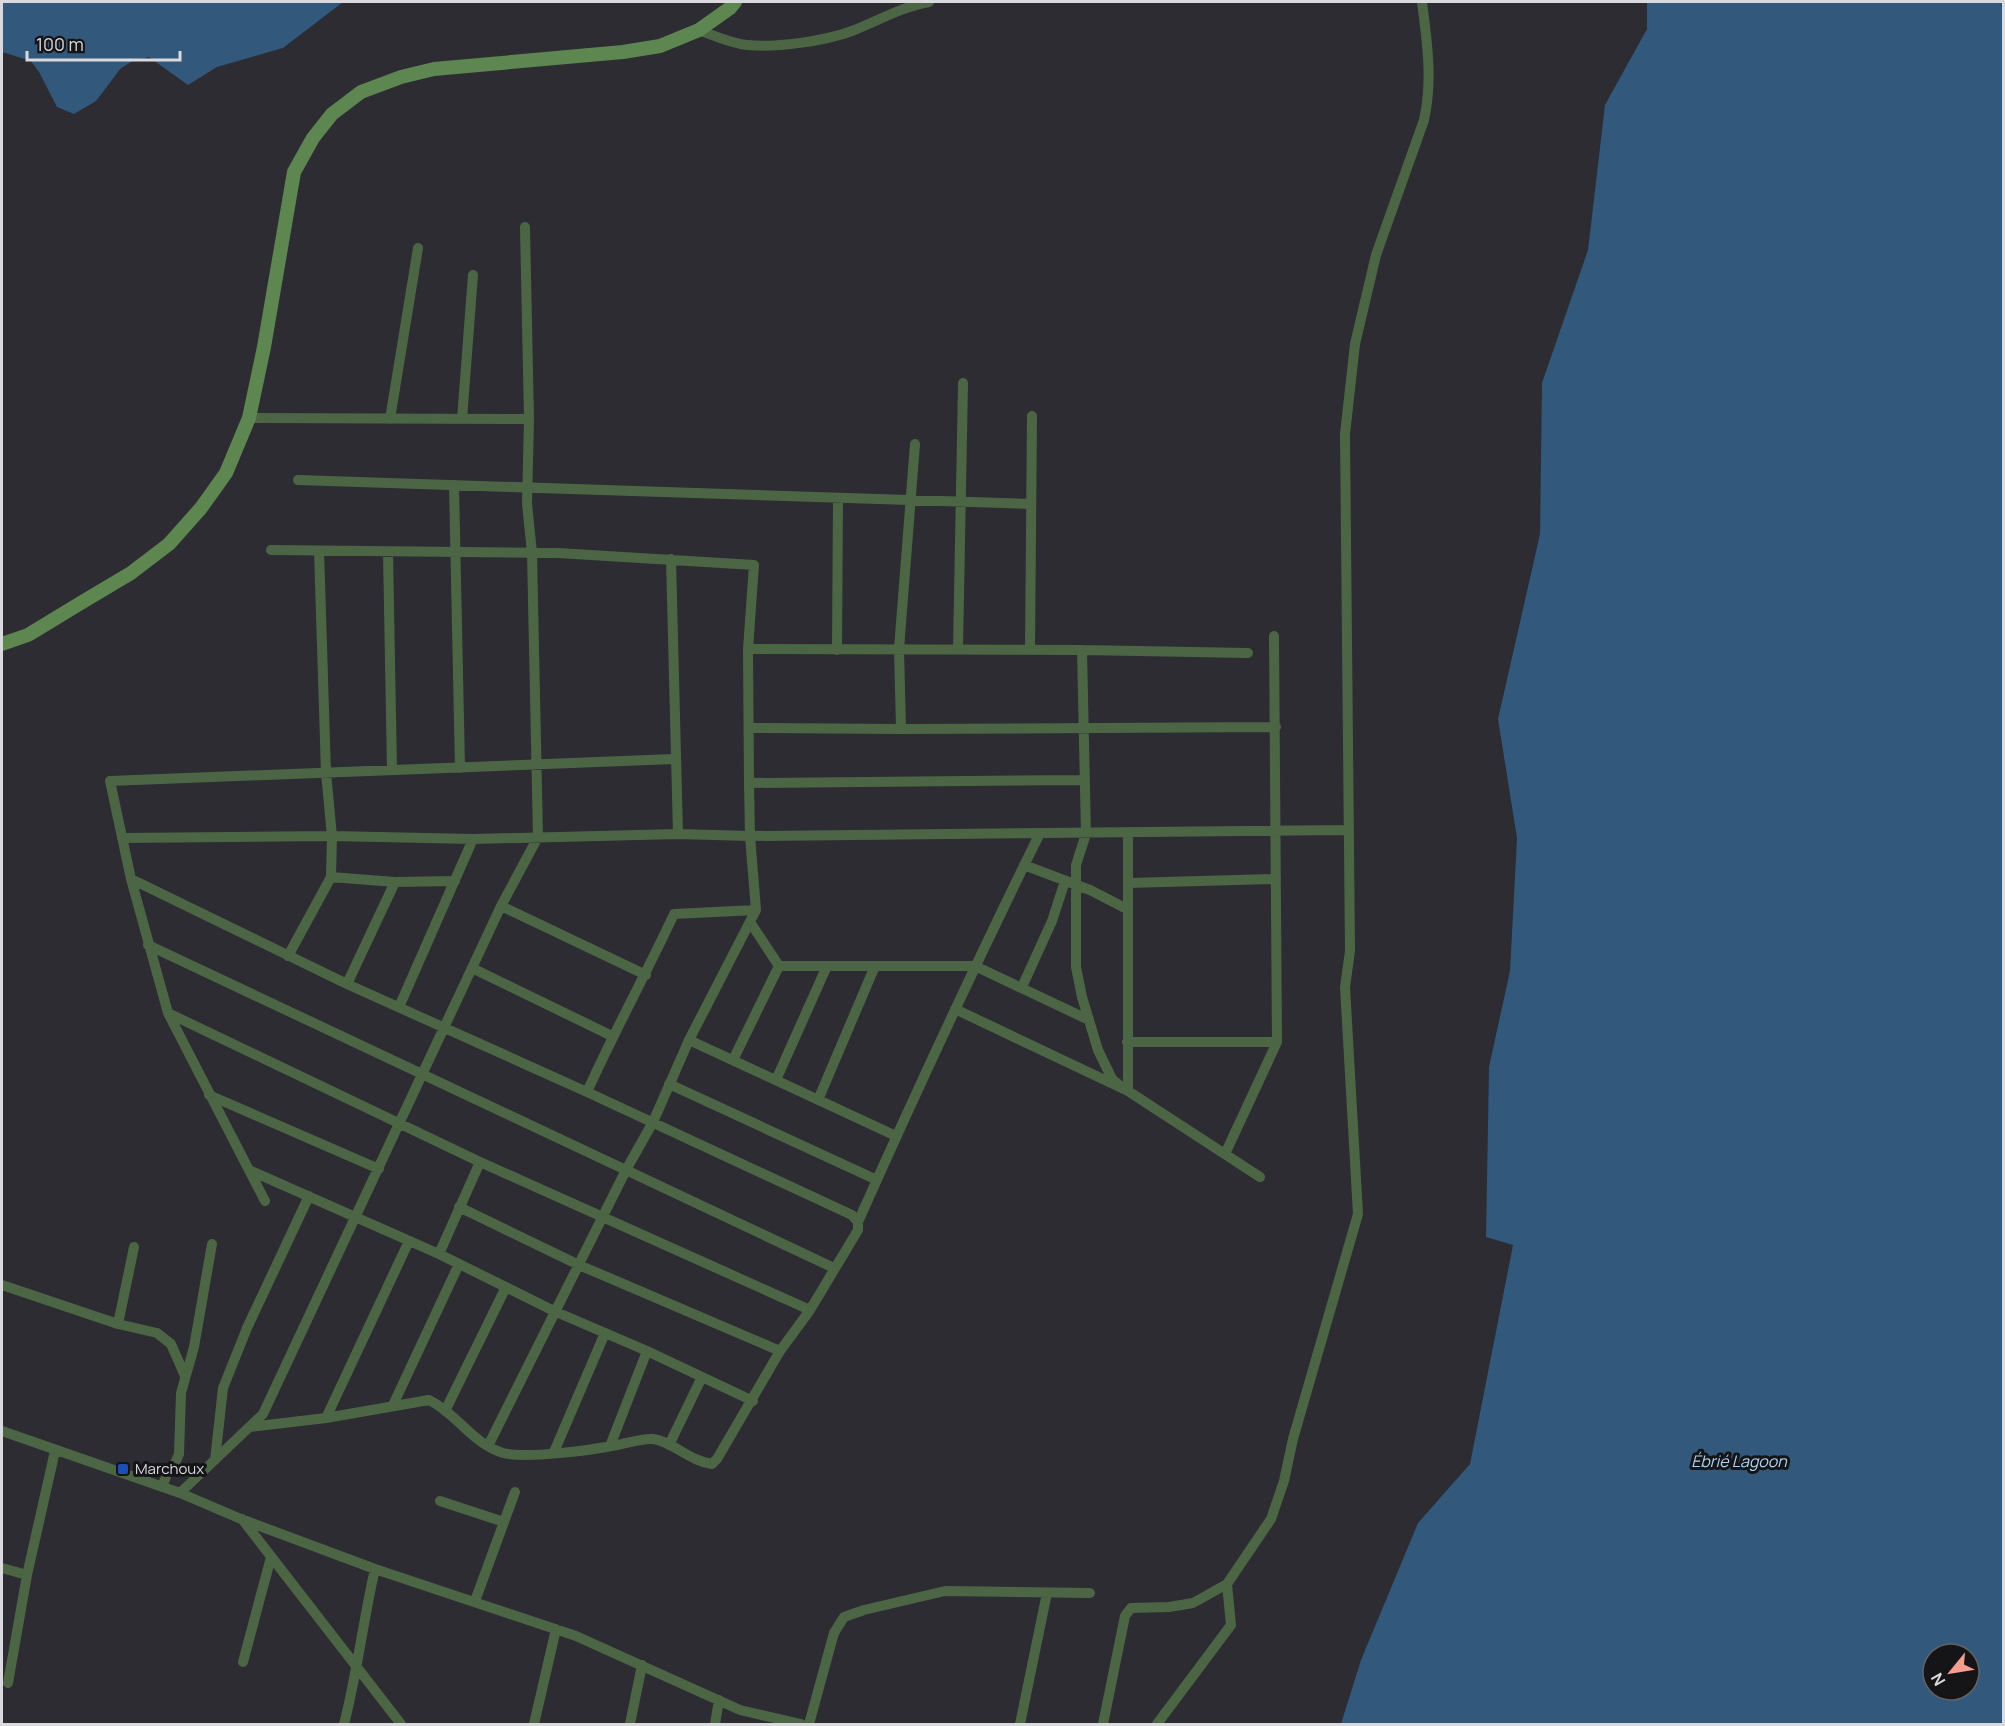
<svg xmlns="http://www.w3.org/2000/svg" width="2005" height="1726" viewBox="0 0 2005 1726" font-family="Manrope,sans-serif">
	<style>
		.water { fill: #32587c; fill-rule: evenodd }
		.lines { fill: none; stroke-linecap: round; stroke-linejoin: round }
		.street { stroke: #4c6645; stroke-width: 10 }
		.secondary { stroke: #5d8651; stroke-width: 14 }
		.transit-dot { fill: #1a4fb4; stroke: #151518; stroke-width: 2 }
		.labels { text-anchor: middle; stroke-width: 6; stroke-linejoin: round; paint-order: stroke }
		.poi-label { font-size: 15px; fill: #d9d9de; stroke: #151518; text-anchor: start }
		.water-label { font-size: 16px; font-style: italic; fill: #aed2f5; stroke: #151518 }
	</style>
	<rect width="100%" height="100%" fill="#2c2c32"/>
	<path class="water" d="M2,2H343L283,48L217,67L188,85L149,57L133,61L121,68L96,101L74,114L57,107L39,72L31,61L2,52Z
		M1647,2H2003V1724H1341L1361,1660L1418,1523L1470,1464L1513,1245L1486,1237L1489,1067L1510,971L1517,838L1498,719L1540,534L1542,383L1588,250L1605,105L1647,29ZM1933,1654H1969V1690H1933Z"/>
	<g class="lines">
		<path class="street" d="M699,30C715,36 730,43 747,45C776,48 825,41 852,31C878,21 901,7 929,2
			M249,418L529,419
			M390,419L418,248
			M462,419L473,275
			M298,480L1031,504
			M454,485L460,768
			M271,550L558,553L754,565L748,649L749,783L750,836L756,910L689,1040L653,1122L626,1170L488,1446
			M388,552L392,770
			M671,559L678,834
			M748,649L1082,650L1248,653
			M958,649L963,383
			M837,650L838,498
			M1030,650L1032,416
			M1082,650L1086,834L1076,865V967L1082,997L1098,1050L1112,1079L1123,1088
			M749,728L901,729L1276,727
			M901,729L899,649L915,444
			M749,783L1084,780
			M122,838L332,836L473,839L678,834L750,836L1349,830
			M1024,865L1090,890L1127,909
			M331,877L395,882L455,881
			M131,879L347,984L587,1092L852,1215L858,1222
			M1128,883L1276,879
			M501,906L646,975
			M750,922L779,966H975L1089,1020
			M148,945L834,1268
			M288,956L331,877L332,836L326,773L319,551
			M472,968L612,1036
			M347,984L395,882
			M1022,987L1052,921L1065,881
			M399,1007L473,839
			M955,1009L1128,1091L1260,1177
			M168,1013L480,1162L810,1310
			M689,1040L896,1136
			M1127,1042H1277
			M733,1060L779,966
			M776,1080L827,966
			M669,1084L877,1180
			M1128,1091V834
			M587,1092C614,1032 646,974 674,914L756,910
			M209,1095L379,1169
			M818,1100L875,966
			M1225,1154L1277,1042L1274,636
			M249,1170L439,1254L554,1311L647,1351L753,1401
			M265,1201L168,1013L131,879L110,781L674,759
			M459,1207L579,1265L780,1351
			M439,1254L480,1162
			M2,1285L118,1324L157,1333L171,1344L185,1376
			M118,1324L134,1247
			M393,1405L459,1264
			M445,1411L506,1287
			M326,1418L409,1241
			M250,1427L326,1418L429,1400C456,1413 473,1444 503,1453C527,1459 592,1450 617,1445C628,1443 643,1438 653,1439C672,1441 689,1461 712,1464L717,1459L780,1351L810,1310L858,1230V1222C916,1092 976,963 1039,835
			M2,1431L180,1493L241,1519L375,1569L576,1636L740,1710L801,1724
			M669,1445L702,1377
			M610,1446L647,1351
			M554,1452L605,1333
			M215,1460L223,1388L247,1328L309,1196
			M162,1487L167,1474L173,1468L179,1454L181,1393L194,1347L212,1244
			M180,1493L263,1414L501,906L538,837L532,553L527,504L529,419L525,227
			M440,1501L504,1522
			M242,1519L401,1724
			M2,1568L27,1575
			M475,1601L515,1492
			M243,1662L271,1557
			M8,1683L27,1575L55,1451
			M344,1724C357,1674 363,1621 375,1569
			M534,1724L556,1629
			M630,1724L642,1665
			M715,1724L719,1700
			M809,1724L834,1633L844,1617L864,1610L945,1591L1090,1593
			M1020,1724L1047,1593
			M1103,1724L1125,1616L1131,1608L1169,1607L1193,1603L1227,1584L1271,1519L1284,1481L1293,1439L1358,1214L1345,987L1350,951L1345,434L1355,344L1376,255L1424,120C1433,79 1427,43 1422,2
			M1157,1724L1231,1625L1227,1584"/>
		<path class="secondary" d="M2,644L28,635L79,604L131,573L169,544L201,508L226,473L249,418L264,347L294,172L313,138L332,114L361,92L401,77L434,69L623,52L660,46L699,30L730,8L735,2"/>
	</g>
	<rect class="transit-dot" x="117" y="1463" width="12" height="12" rx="3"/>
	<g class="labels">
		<g class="poi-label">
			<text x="135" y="1474">Marchoux</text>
		</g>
		<g class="water-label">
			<text x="1739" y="1467">Ébrié Lagoon</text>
		</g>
	</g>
	<rect width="2005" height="1726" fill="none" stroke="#d9d9de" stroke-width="6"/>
	<g transform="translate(1951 1672) rotate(240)"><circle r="28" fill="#151518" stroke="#636367" stroke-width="1.5"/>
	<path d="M0-4.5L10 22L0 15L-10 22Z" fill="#f59d8f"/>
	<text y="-9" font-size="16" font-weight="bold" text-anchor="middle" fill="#d9d9de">N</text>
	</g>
	<path d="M27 51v9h153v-9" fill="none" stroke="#d9d9de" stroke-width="3"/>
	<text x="36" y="51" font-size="18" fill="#d9d9de" stroke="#151518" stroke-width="4.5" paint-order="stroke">100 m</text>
</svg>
